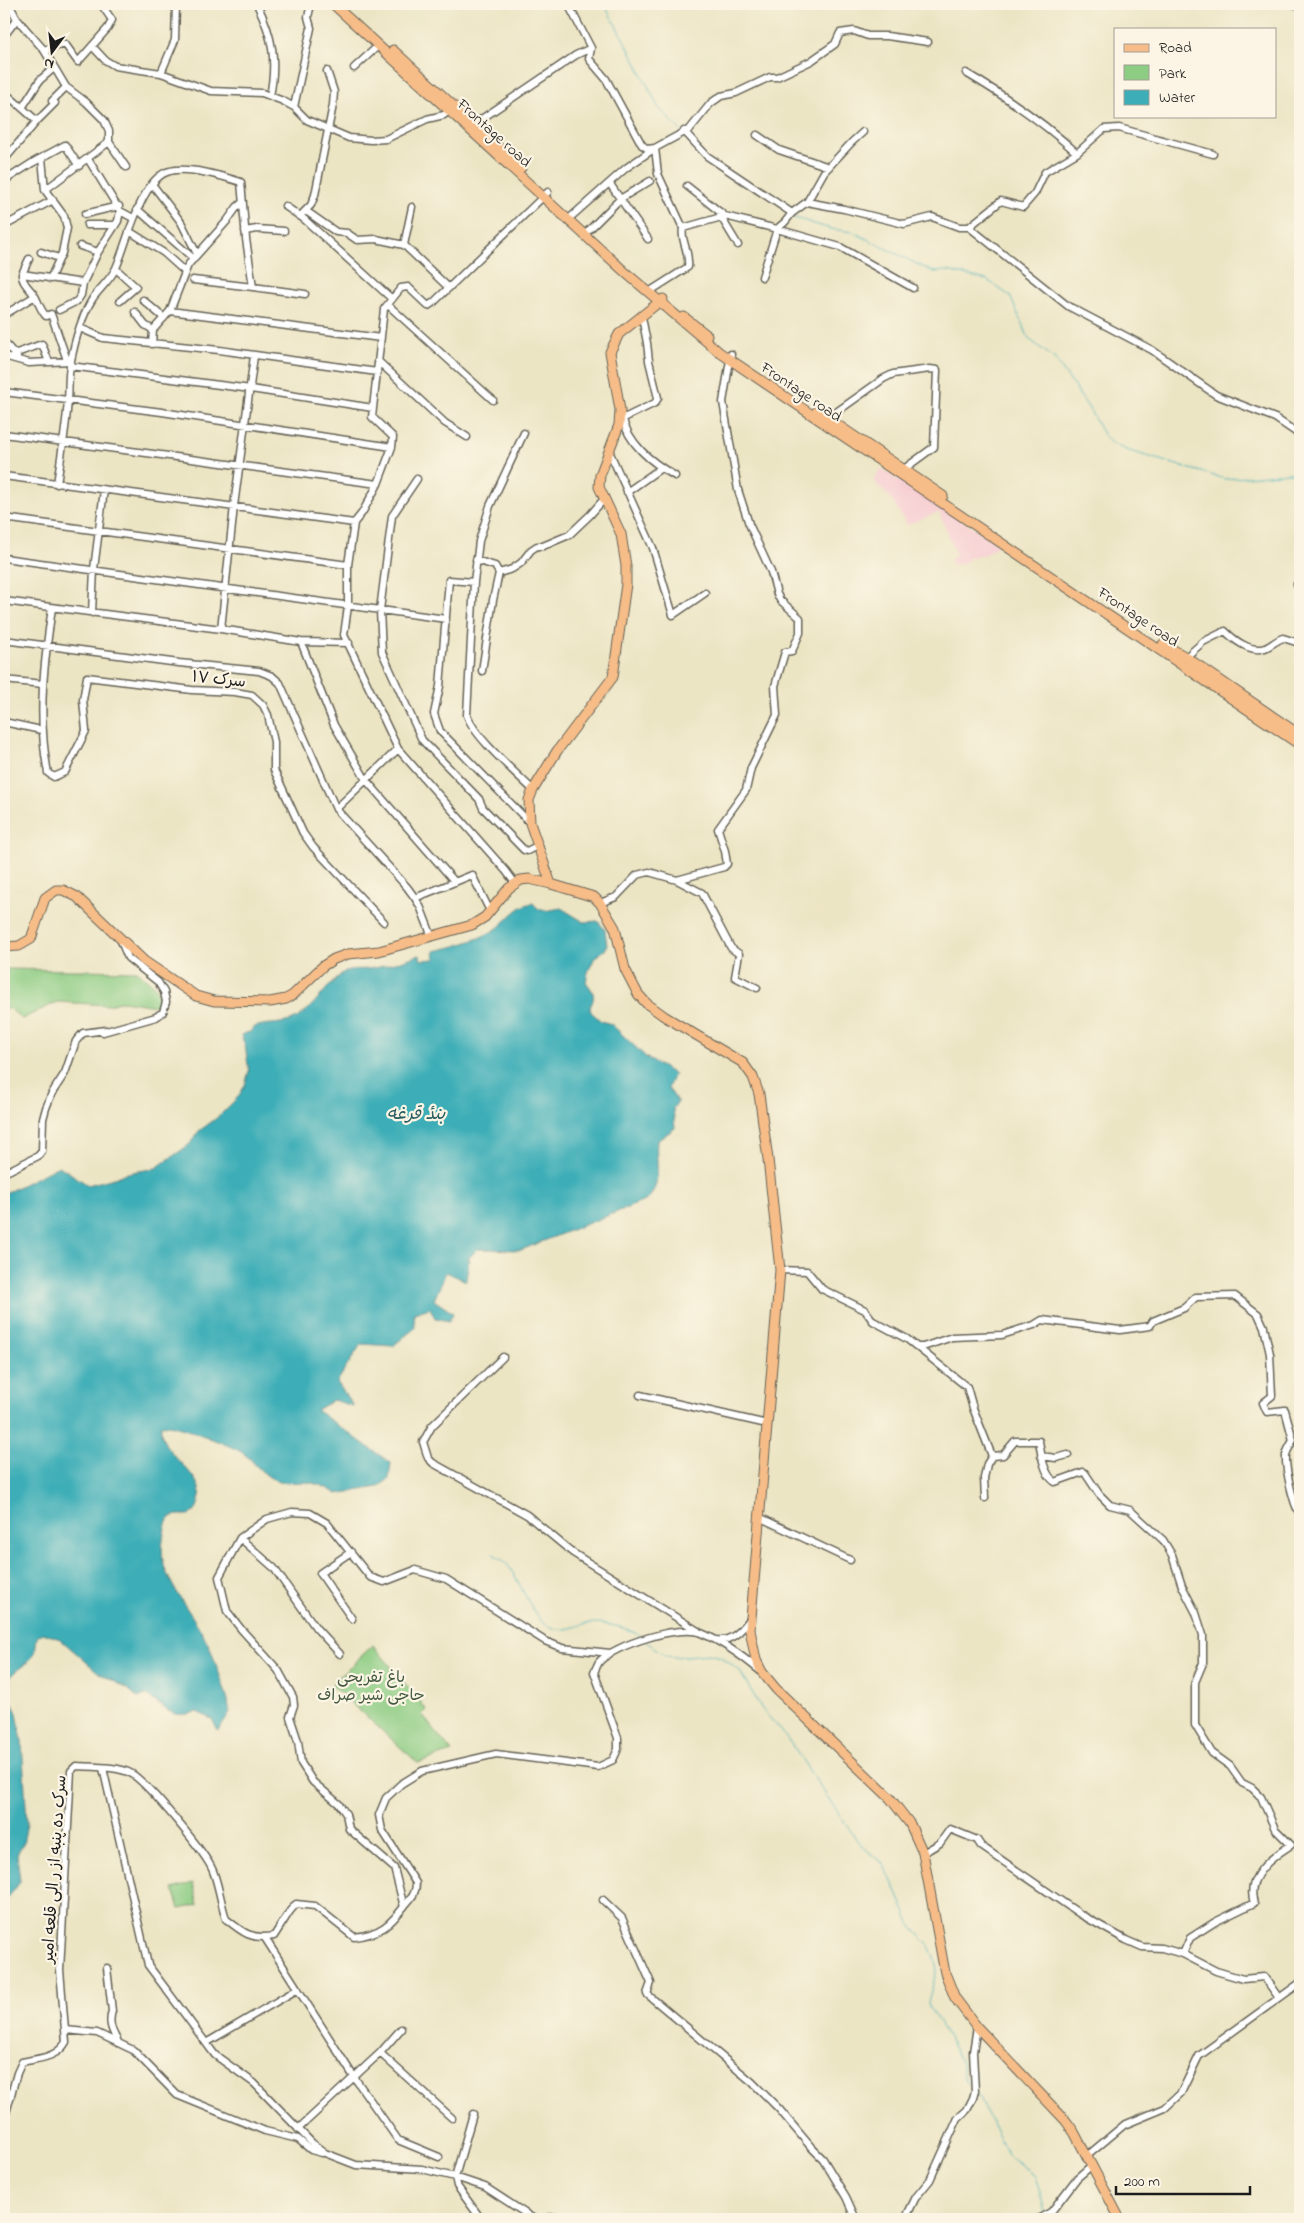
<svg xmlns="http://www.w3.org/2000/svg" width="1304" height="2223" viewBox="0 0 1304 2223" font-family="'Indie Flower','Playpen Sans Arabic',sans-serif">
	<style>
		.built { fill: #f7cfd3 }
		.green { fill: #8dcc83; stroke: #547450 }
		.water { fill: #3daeb7; stroke: #2c656a }
		.lines { fill: none; stroke-linecap: round; stroke-linejoin: round }
		.stream { stroke: #3daeb7; stroke-width: 1 }
		.minor-casing { stroke: #656257; stroke-width: 9 }
		.major-casing { stroke: #656257; stroke-width: 11 }
		.minor { stroke: #fff; stroke-width: 6 }
		.major { stroke: #f7bd88; stroke-width: 9 }
		.labels { text-anchor: middle; stroke-width: 4.5; stroke-linejoin: round; paint-order: stroke }
		.street-label { font-size: 16px; fill: #1c1c1c; stroke: #fcf5e5 }
		.park-label { font-size: 16px; fill: #445a40; stroke: #fcf5e5 }
		.water-label { font-size: 18px; font-style: italic; fill: #2b5e62; stroke: #fcf5e5 }
	</style>
	<rect width="100%" height="100%" fill="#fcf5e5"/>
	<filter id="ink" filterUnits="userSpaceOnUse"><feTurbulence type="fractalNoise" baseFrequency=".02" numOctaves="2"/><feDisplacementMap in="SourceGraphic" scale="10" xChannelSelector="R" yChannelSelector="G"/><feConvolveMatrix kernelMatrix="1 2 1 2 8 2 1 2 1" color-interpolation-filters="sRGB"/></filter>
	<filter id="wash" filterUnits="userSpaceOnUse"><feTurbulence type="fractalNoise" baseFrequency=".0096" numOctaves="4" result="noise"/><feDisplacementMap in="SourceGraphic" scale="20" xChannelSelector="R" yChannelSelector="G"/><feGaussianBlur stdDeviation="1.12" result="paint"/><feColorMatrix in="noise" values="0 0 0 0 0 0 0 0 0 0 0 0 0 0 0 0 0 1.4 0 .05"/><feComposite in="paint" operator="in"/></filter>
	<g filter="url(#wash)">
		<rect width="100%" height="100%" fill="#ece5c4"/>
		<path class="built" d="M882,469L999,544L986,554L969,558L964,563L951,565V559L956,555L939,512L907,525L891,499L873,480Z"/>
		<path class="green" d="M4,969L137,971L157,988L160,1000L156,1006L123,1001L108,1005L57,1002L22,1019L9,1008L4,1011Z
			M373,1645L427,1710L422,1715L452,1752L418,1763L331,1685Z
			M193,1883L198,1905L179,1909L173,1889Z"/>
		<path class="water" d="M533,903C541,914 548,910 561,908L584,922L598,921L605,930L607,945L605,950L595,957L588,972L586,982C594,992 596,996 590,1007L591,1012L601,1021L611,1024L647,1058L674,1074L668,1088L678,1102L673,1108L675,1128L657,1141C655,1162 663,1183 647,1200L521,1250L477,1249L469,1258L466,1281L446,1272L434,1300L453,1313L449,1321L435,1318L430,1308L414,1313L415,1328L393,1346L361,1344L337,1382L353,1406L333,1400L316,1410L391,1463L389,1479L378,1487L337,1494C329,1489 322,1485 312,1483C296,1480 285,1487 268,1476C258,1470 253,1460 243,1453C232,1446 170,1421 161,1425C158,1453 195,1466 200,1492C201,1496 199,1500 198,1504C194,1522 181,1511 171,1517C163,1521 161,1552 163,1561C167,1585 199,1622 210,1648C216,1664 222,1681 227,1697C229,1702 228,1707 230,1712L218,1731L212,1719L197,1712C167,1720 168,1707 145,1695L138,1698L128,1689L99,1673L60,1639L43,1633L37,1637L35,1652L30,1660L10,1676L9,1696L17,1713L22,1741L27,1823L23,1844L17,1854L20,1882L4,1903V1194L59,1166L88,1185L118,1177L123,1174L156,1168L189,1145L199,1131L218,1117L238,1097L245,1085L249,1071L245,1045L241,1035L252,1031V1028C265,1022 283,1026 297,1018C315,1006 327,985 344,972C351,968 360,970 367,969C385,967 402,960 420,955L421,960L435,959L434,951C454,947 475,941 493,931C507,923 516,905 533,903Z"/>
		<g class="lines">
			<path class="stream" d="M604,4L634,58L658,107L681,131
				M792,217L831,229L853,232L933,272L947,271L987,280L1010,296L1029,339L1055,359L1088,407L1103,434L1111,443L1126,450L1225,479L1300,472
				M493,1554C497,1557 502,1559 506,1563C519,1577 533,1620 548,1626C563,1633 572,1627 585,1624C601,1621 629,1627 641,1637
				M645,1641L666,1656L675,1657L709,1654L721,1657L739,1670L762,1709L785,1735L859,1843L883,1864L889,1875L911,1925L929,1946L934,1957L937,1969L928,2002L929,2007C940,2024 950,2040 959,2059C966,2074 957,2075 973,2090
				M977,2094L1009,2156L1035,2175L1045,2213
				M4,2218L5,2219"/>
		</g>
	</g>
	<g filter="url(#ink)">
		<g class="lines">
			<g class="minor-casing">
				<path id="minor" d="M9,4L17,19L44,50L66,87L86,102L104,120L109,131V142L126,167
					M257,4C273,37 277,61 270,96
					M568,4L591,48L589,59L606,79L642,145L648,149L655,148L658,174L683,228C680,240 690,251 688,267L652,290
					M1294,4L1300,6
					M4,36L17,19
					M92,46L105,60L115,66L161,73L211,91L262,93L283,101L294,107L307,120L349,138L371,140L386,139L427,119L444,115L449,111
					M44,50L65,44L78,62L108,28L112,20L101,4
					M354,68L379,45
					M161,73L175,40L176,4
					M966,73C1005,96 1044,123 1077,153
					M4,92L37,121L4,160
					M4,103L10,98
					M294,107L311,28L308,17L311,4
					M22,108L40,80L54,68
					M37,121L55,103L52,101L66,87
					M474,124L576,55L591,48
					M684,131L707,156L792,213L807,202L844,209L904,224L932,217L959,227H969L1068,306L1152,350L1216,395L1275,418L1300,435
					M757,135L779,150L829,167
					M42,158L45,190L64,216L67,228L62,253L50,279
					M88,159L120,211L133,218
					M4,181L32,163L65,145L79,166
					M152,184L181,222L197,254
					M610,184L648,239
					M687,186L725,216
					M45,190L109,142
					M807,202L824,172L852,142L863,132
					M285,206L304,219L392,299
					M137,209L194,259
					M306,211L336,232L347,233L357,240L376,239L404,245L449,288
					M85,214L119,206
					M300,216L311,205L315,195L333,105L334,92L327,71
					M572,216L626,168L655,148L690,129L711,103L721,96L736,93L770,77H777L811,61L835,44L840,33L854,31L868,36H887L928,42
					M721,217L738,245
					M87,225H113
					M4,226L53,200
					M969,227L1001,201L1023,207L1035,193L1045,172L1077,153L1104,129L1119,128L1213,154
					M683,228L725,216L777,229L785,222L792,213
					M129,231L164,253L184,271
					M245,231L257,229L284,231
					M588,231L620,199L650,181
					M404,245L412,207
					M80,246L98,252
					M41,252L59,258
					M116,269L136,287L120,301
					M22,274L29,259
					M762,277L777,229L840,247L913,288
					M193,280L253,287
					M143,300L164,318
					M388,305L493,400
					M59,310L77,301L81,295L83,283L98,252L118,221L120,211
					M170,311L381,338
					M135,312L145,325L153,330
					M4,315L35,296
					M80,328L103,338L219,350L377,372
					M4,342L17,357
					M152,344L153,330L170,311L188,265L227,221L237,207L243,202
					M14,354L42,344L49,362
					M4,356L29,363L70,361
					M254,356L234,506L221,629L301,642L349,643
					M67,360L51,314L46,316C41,311 39,304 36,298C32,290 21,283 22,274L83,283
					M378,361L445,423L467,437
					M70,366L251,389L373,408
					M4,392L162,412L392,447
					M622,416C628,444 651,462 675,476
					M828,418L883,379L893,374L930,369L937,370L934,447L904,469
					M622,419L655,403L658,398L649,361L647,343L642,317
					M524,433L490,506L479,541L474,582L467,715C474,737 515,772 533,790
					M4,434L378,484
					M609,451L653,548L673,615L705,593
					M4,476L354,523
					M417,479L392,516L380,610L382,652L422,740L479,799L483,808L524,850L527,851L539,845
					M57,484C61,456 66,428 68,400C69,389 68,377 70,366C74,344 81,317 93,298C100,288 111,279 116,268C127,244 141,177 170,171C189,166 222,176 241,182L246,239L253,287L305,294
					M627,492L661,468
					M4,518L348,565
					M4,558L446,619
					M476,560L495,566L499,573L493,600L482,671
					M499,573L512,569L521,563L531,550L537,546H543L569,535L590,515L605,498
					M1300,579L1297,584L1300,591
					M474,582L449,580L440,686L434,714L440,731L530,823
					M4,601L221,629
					M52,608C44,663 37,717 48,773L54,777L65,772L86,731L83,700L87,677L192,690L235,692L252,695L263,705L268,715L274,742V770L303,833L313,847L384,922
					M92,613L94,569L104,490
					M4,640L179,663L259,671L272,676L280,683L336,809L407,887L415,898
					M301,642L334,725L366,780L455,882
					M1186,657L1203,642L1225,631C1234,640 1251,653 1265,648C1271,646 1276,640 1283,638L1296,642L1300,641
					M4,680L43,684
					M4,722L41,730
					M336,809L398,749
					M677,880L724,867L727,864L725,851L718,829L746,790L751,768L777,715L775,686L785,652L792,651L800,633V618L780,600L777,594L771,572L749,524L738,490L723,402L731,354
					M515,883L506,871L398,749L344,635L348,606V565L354,523L362,513L378,484L392,447L393,437L372,417L384,309L401,288L408,287L428,306L434,302L548,192
					M600,903L616,897L637,875L649,872L677,880L702,893L731,948L739,954L735,977L757,988
					M432,937L420,906L415,898L472,875L490,911
					M103,1032L156,1017L163,1012L166,1002L164,992L158,982L128,958L121,941
					M4,1173L38,1156L42,1151L43,1119L46,1108L52,1093L65,1073L76,1041L83,1033L106,1030
					M780,1270L807,1271L822,1289L865,1310L873,1321L907,1339L917,1347H923L952,1337L1002,1335L1034,1325L1042,1320L1120,1330L1150,1326L1153,1321L1184,1308L1196,1297L1235,1296L1258,1314L1264,1327L1270,1354L1272,1396L1263,1403L1267,1412L1285,1410L1293,1440C1291,1445 1287,1450 1286,1455C1285,1467 1293,1505 1300,1514
					M917,1347L967,1387L973,1408L992,1456L987,1464L984,1478L985,1498
					M503,1357L432,1426L423,1442L428,1458L433,1463L527,1515L573,1553L698,1631
					M640,1395L767,1424
					M992,1456L1003,1455L1015,1441H1039C1041,1454 1044,1475 1055,1482L1083,1472L1085,1473L1099,1494L1110,1505L1130,1510L1163,1540L1172,1555L1182,1586L1196,1613L1203,1635V1663L1195,1682V1725L1212,1753L1230,1766L1242,1783L1252,1788L1261,1797L1275,1829L1291,1845C1272,1857 1245,1877 1254,1903L1215,1922L1190,1938L1183,1954
					M1041,1456L1056,1458L1068,1455
					M761,1518L850,1560
					M240,1538L274,1568L316,1628L340,1654
					M351,1552L320,1573L352,1619
					M716,1640C732,1642 742,1630 750,1619
					M103,1768L148,1965L215,2055L254,2083L312,2143L325,2153L356,2165L422,2169L455,2177L485,2187L534,2219
					M923,1853L940,1843L950,1829L977,1840L981,1846L1080,1914L1126,1940L1142,1947L1162,1948L1183,1954L1216,1971L1243,1979L1264,1977L1279,1998
					M603,1900L622,1918L651,1983L647,1994L752,2082L779,2109L811,2147L823,2159L846,2197L856,2219
					M404,1907L394,1868L349,1829L346,1814L339,1804L313,1782L301,1763L298,1741L290,1717L294,1705L293,1697L278,1670L241,1629L227,1611L219,1577L240,1538L267,1519L292,1512L310,1513L327,1523L370,1577L384,1582L415,1570L446,1579L545,1641L562,1648L610,1653
					M265,1938L354,2077L398,2140L439,2157
					M107,1968L112,2011C108,2023 112,2031 118,2042
					M65,2030L97,2033L133,2050L177,2095L265,2131L298,2139L311,2150L322,2153
					M206,2043L298,1989
					M380,2053L452,2118
					M473,2114L455,2177L457,2186L481,2219
					M4,2120L17,2073L22,2062C39,2058 57,2058 66,2042L60,1970L71,1771L76,1766C91,1767 119,1766 132,1774C149,1785 206,1853 213,1871C219,1886 221,1904 226,1919C243,1933 252,1940 274,1936L290,1911L296,1904L315,1906L354,1937C381,1934 390,1925 406,1904C412,1897 416,1893 416,1883L382,1830L379,1815L386,1798L401,1784L422,1771L496,1754L598,1767L613,1760L618,1749V1738L594,1672C596,1669 597,1665 599,1662C614,1645 680,1624 701,1633C723,1642 741,1655 759,1670
					M298,2129L380,2053L401,2029
					M1087,2156L1124,2125L1165,2108L1181,2093L1199,2056L1300,1983
					M908,2213L916,2197L930,2180L958,2118L967,2110L973,2098L975,2091L973,2052L977,2027
					M544,2219L554,2217L561,2219
					M1038,2219L1051,2212L1077,2178L1092,2165"/>
			</g>
			<g class="major-casing">
				<path id="major" d="M333,4L626,273L719,352L1300,745
					M393,50L521,168
					M684,317L707,335
					M817,411L943,496
					M1163,644L1186,657L1300,735
					M551,884L530,823L529,800L533,790L557,751L613,677L626,584V566L621,534L599,487L600,475L619,425L620,410L610,352L619,334L663,299
					M4,947L19,946L31,939L45,898L56,890H63L77,897L144,961L196,996L214,1001L270,1002L286,999L293,995L323,966L334,959L348,954L379,951L472,925L485,917L509,888L521,880L529,879L551,884L594,897L600,903L615,928L625,969L638,994L646,1003L664,1016L743,1063L753,1077L759,1094L768,1159L780,1270L750,1630L756,1660L762,1672L776,1689L890,1798L910,1824L923,1853L945,1973L955,1998L977,2027L1066,2121L1074,2132L1120,2219"/>
			</g>
			<use href="#minor" class="minor"/>
			<use href="#major" class="major"/>
		</g>
	</g>
	<g class="labels">
		<g class="street-label">
			<text transform="translate(495 132) rotate(42)" y="6">Frontage road</text>
			<text transform="translate(802 391) rotate(34)" y="6">Frontage road</text>
			<text transform="translate(1139 616) rotate(34)" y="6">Frontage road</text>
			<text transform="translate(219 678) rotate(6)" y="6">سرک ۱۷</text>
			<text transform="translate(53 1869) rotate(-86)" y="6">سرک ده پنبه از ر الی قلعه امیر</text>
		</g>
		<g class="park-label">
			<text x="371" y="1682">باغ تفریحی<tspan x="371" dy="18">حاجی شیر صراف</tspan></text>
		</g>
		<g class="water-label">
			<text x="416" y="1119">بندٔ قرغه</text>
		</g>
	</g>
	<rect width="1304" height="2223" fill="none" stroke="#fcf5e5" stroke-width="20"/>
	<rect x="1114" y="28" width="162" height="90" fill="#fcf5e5" stroke="#a29e95"/>
	<rect x="1124" y="44" width="25" height="8" fill="#f7bd88" stroke="#a29e95"/>
	<text x="1159" y="52" font-size="15" fill="#1c1c1c">Road</text>
	<rect x="1124" y="65" width="25" height="15" fill="#8dcc83" stroke="#a29e95"/>
	<text x="1159" y="78" font-size="15" fill="#1c1c1c">Park</text>
	<rect x="1124" y="90" width="25" height="15" fill="#3daeb7" stroke="#a29e95"/>
	<text x="1159" y="102" font-size="15" fill="#1c1c1c">Water</text>
	<g transform="translate(52 52) rotate(195)" stroke="#fcf5e5" stroke-width="4" paint-order="stroke">
	<path d="M0-4L9 19L0 12L-9 19Z" fill="#1c1c1c"/>
	<text y="-8" font-size="14" font-weight="bold" text-anchor="middle" fill="#1c1c1c">N</text>
	</g>
	<path d="M1116 2186v8h134v-8" fill="none" stroke="#1c1c1c" stroke-width="2.5"/>
	<text x="1124" y="2186" font-size="15" fill="#1c1c1c" stroke="#fcf5e5" stroke-width="4" paint-order="stroke">200 m</text>
</svg>
